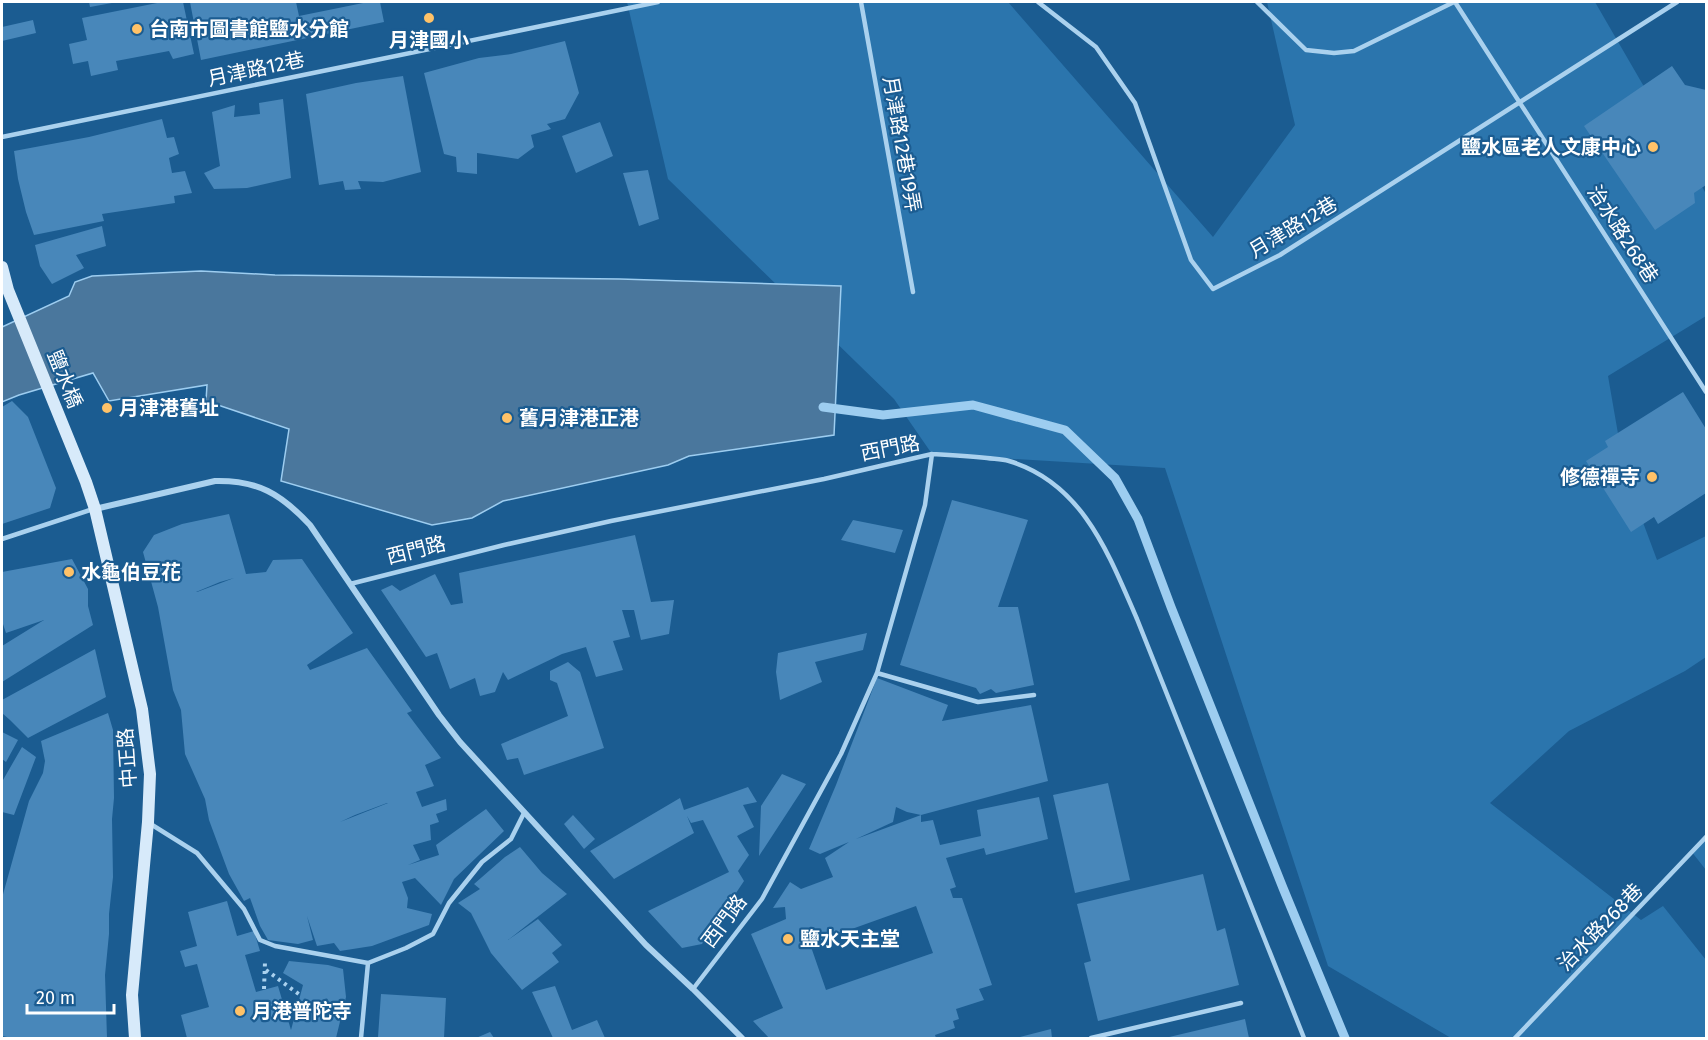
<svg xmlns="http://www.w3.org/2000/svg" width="1708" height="1040" viewBox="0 0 1708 1040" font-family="'Fira Sans','Noto Sans TC',sans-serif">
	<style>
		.green { fill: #2b75ad }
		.water { fill: #4a779d; stroke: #9dcdf0; stroke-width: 1.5 }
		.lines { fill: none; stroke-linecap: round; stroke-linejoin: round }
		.stream { stroke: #9dcdf0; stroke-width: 9 }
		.building { fill: #4887ba; fill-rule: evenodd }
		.path { stroke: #aad1ee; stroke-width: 4; stroke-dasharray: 3 4.5; stroke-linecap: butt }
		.lane { stroke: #aad1ee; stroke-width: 4.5 }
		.street { stroke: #aad1ee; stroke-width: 6 }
		.secondary { stroke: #d7eafa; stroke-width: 12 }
		.poi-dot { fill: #ffc268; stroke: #1b5c91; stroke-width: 2 }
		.labels { text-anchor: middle; stroke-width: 4.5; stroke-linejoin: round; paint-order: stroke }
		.poi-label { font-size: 20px; font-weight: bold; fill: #fff; stroke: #1b5c91; text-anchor: start }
		.street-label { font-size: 20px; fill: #fff; stroke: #1b5c91 }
	</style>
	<rect width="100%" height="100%" fill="#1b5c91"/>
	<path class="green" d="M627,2H1008L1213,237L1295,125L1267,2H1595L1705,192H1706V316L1608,376L1625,474L1657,560L1706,536V657L1685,671L1569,731L1490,803L1641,920L1663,906L1706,960V1038H1451L1328,966L1165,468L932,454L894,399L668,179Z
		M1706,839V870L1691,851Z"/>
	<path class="water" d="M201,271L275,275L620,279L841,286L834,435L689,456L668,465L503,501L472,518L432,525L281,481L289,429L206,401L207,385L109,401L93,373L19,395L2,402V327L69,296L75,282L92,276Z"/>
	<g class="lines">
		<path class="stream" d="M823,407L883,415L973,405L1065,430L1115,478L1138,519L1171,607L1283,888L1345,1038"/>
	</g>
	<path class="building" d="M89,2H112V3L90,7Z
		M162,2H183L194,54L173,59L169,51L116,61L118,70L91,76L88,61L73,64L69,44L87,40L82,18Z
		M190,2H296L299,16L368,2H380L384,22L201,60Z
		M33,20L36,33L2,41V27Z
		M565,41L579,93L565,119L547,124L551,129L531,135L534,147L518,159L477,153V174L457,172L456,157L444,154L424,73L479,58L511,54Z
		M1672,66L1685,85L1706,90V185L1694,193L1695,203L1655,230L1584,126Z
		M403,76L421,172L383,182L358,181L361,189L345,190L343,181L319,185L306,94L356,83Z
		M283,99L291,178L247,188L214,189L204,173L220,166L212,112L235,105L234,117L260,114L259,103Z
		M162,119L167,138L174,137L179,154L169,158L172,173L185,171L192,193L174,196L175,203L102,214L104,221L34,235L26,212L18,179L14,151L89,137Z
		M600,122L613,156L576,173L562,136Z
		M648,170L659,219L639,226L623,173Z
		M102,226L106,246L76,255L84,268L52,284L40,266L35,245Z
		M1683,392L1706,429V493L1658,524L1654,517L1631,532L1586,461L1608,447L1605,441Z
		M12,401L28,417L56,488L50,508L2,524V407Z
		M952,500L1028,520L998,607H1018L1034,685L996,693L991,689L980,694L976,688L900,665Z
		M229,514L246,574L266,572L273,560L302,559L353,633L307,665L310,670L367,648L412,711L407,713L441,758L425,765L434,786L416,792L422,807L446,799L447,810L436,814L439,822L430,825L431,840L413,845L420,860L408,865L439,855L436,845L486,809L504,831L454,879L441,905L415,878L402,882L408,898L407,908L432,914L429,925L372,946L340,951L334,943L317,946L307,916L313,940L298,944L268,940L260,926L250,898L244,901L229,874L209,820L205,799L185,754L181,710L173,690L158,607L143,552L154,535L182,524ZM234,578L197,592H196L220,582ZM387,803H388L340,822L355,815Z
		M853,520L903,530L895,553L841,540Z
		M635,535L651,602L674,600L669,634L641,640L634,610H622L630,637L613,641L623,670L596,677L586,647L562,654L508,680L503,672L495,692L480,696L475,678L450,689L437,653L426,657L381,590L392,585L400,591L435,574L451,605L463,603L459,573Z
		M72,559L88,589V606L93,625L2,682V646L44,620L6,633L2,621V572Z
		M867,633L863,650L815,662L822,682L780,700L776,672L778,653Z
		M95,649L106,697L28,738L10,720L2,713V700Z
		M568,662L580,672L604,748L524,775L518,758L507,760L501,744L568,716L557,683L550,680V671Z
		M877,678L948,705L942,721L1031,705L1048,781L921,815V822L933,820L940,845L981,836L977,810L1039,797L1048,839L986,855L984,848L946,858L956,887L950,889L953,898H962L992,985L979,989L984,1000L956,1009L959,1019L953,1021L955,1028L935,1035L936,1038H769L753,1021L783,1008L751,934L786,919L785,907L773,908L790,882L801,889L833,877L825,858L849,842L820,854L809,849L836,785ZM896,807L907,812L921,815L856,839L893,822ZM916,906L933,953L826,990L810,944Z
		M108,713L113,730L114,798L112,819L113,877L109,914V934L105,975L107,1038H12L2,1036V898L29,801L43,773L45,761L41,741Z
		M2,732L18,740L6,762L2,759Z
		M22,747L36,757L14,815L2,812V779L3,780Z
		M782,774L806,784L759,856L761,806Z
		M1108,783L1130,880L1075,893L1053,795Z
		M748,787L757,802L743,805L754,827L737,836L749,855L738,871L744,881L702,944L682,948L648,911L729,872L703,820L691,823L687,816L694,833L614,879L590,851L680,798L684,810Z
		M573,815L595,839L584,849L564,824Z
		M520,847L542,873L567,894L508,940L538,919L562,945L552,953L559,962L522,990L491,953L471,913L458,903L480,889L474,884L505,857Z
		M1203,874L1217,931L1225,928L1239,985L1098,1021L1084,963L1091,961L1077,904Z
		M227,901L237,936L254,931L260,951L245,955L256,992L278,986L291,1030L303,985L283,973L289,961L328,965L343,969L346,997L336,1038H187L181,1015L209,1007L197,964L185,967L180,951L197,946L188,912Z
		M555,986L572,1030L597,1020L605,1038H553L532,992Z
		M381,994L446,998L444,1038L378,1037Z
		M1245,1019L1249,1038H1165Z
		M1051,1029L1052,1038H1016Z
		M490,1032L494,1038H476Z"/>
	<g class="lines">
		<path class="path" d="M266,970L300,995
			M264,989L265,962L267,960"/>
		<path class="lane" d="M861,2L913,292
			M1038,2L1096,47L1135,103L1191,260L1213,289L1280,255L1677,2
			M1257,2L1306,50L1334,53L1354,51L1454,2
			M1455,2L1706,392
			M2,137L658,2
			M932,454C950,455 968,456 987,458C994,459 1002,459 1009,461C1083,483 1109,555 1137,619L1304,1038
			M2,539L93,509
			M350,584L504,545L611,521L824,479L932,454L925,505L877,673L841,754L762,899L693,989
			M877,673L978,702L1034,695
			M149,823L197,853L244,909L260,940L275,946L368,963L361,1038
			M368,963L406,948L433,934L449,903L482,862L511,839L524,813
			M1091,1038L1241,1003
			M1515,1038L1706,837"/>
		<path class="street" d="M95,509L215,481C258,480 281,494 310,525L439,715L460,742L646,945L693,989L742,1038"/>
		<path class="secondary" d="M2,267L8,290L86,482L95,509L142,709L150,774L148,822L132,995L135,1038"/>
	</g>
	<g class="poi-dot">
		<circle cx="429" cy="18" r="6"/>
		<circle cx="137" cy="29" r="6"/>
		<circle cx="1653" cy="147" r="6"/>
		<circle cx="107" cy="408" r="6"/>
		<circle cx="507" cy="418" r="6"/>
		<circle cx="1652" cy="477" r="6"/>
		<circle cx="69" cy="572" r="6"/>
		<circle cx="788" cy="939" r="6"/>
		<circle cx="240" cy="1011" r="6"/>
	</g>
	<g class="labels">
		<g class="poi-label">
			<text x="149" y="36">台南市圖書館鹽水分館</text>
			<text x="429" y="47" text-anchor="middle">月津國小</text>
			<text x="1641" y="154" text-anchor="end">鹽水區老人文康中心</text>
			<text x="119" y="415">月津港舊址</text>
			<text x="519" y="425">舊月津港正港</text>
			<text x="1640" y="484" text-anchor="end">修德禪寺</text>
			<text x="81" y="579">水龜伯豆花</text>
			<text x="800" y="946">鹽水天主堂</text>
			<text x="252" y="1018">月港普陀寺</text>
		</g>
		<g class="street-label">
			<text transform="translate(256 69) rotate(-12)" y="7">月津路12巷</text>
			<text transform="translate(902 144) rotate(80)" y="7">月津路12巷19弄</text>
			<text transform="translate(1293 227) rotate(-31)" y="7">月津路12巷</text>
			<text transform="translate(1623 234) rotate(57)" y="7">治水路268巷</text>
			<text transform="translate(65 379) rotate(68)" y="7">鹽水橋</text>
			<text transform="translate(890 448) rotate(-11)" y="7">西門路</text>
			<text transform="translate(416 550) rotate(-14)" y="7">西門路</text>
			<text transform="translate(127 758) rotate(-94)" y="7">中正路</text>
			<text transform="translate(724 921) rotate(-53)" y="7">西門路</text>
			<text transform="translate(1600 927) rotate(-46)" y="7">治水路268巷</text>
		</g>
	</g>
	<rect width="1708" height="1040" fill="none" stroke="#ffffff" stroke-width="6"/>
	<path d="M27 1004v9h87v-9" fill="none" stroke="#ffffff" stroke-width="3"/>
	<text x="36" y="1004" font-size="18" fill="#ffffff" stroke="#1b5c91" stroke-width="4.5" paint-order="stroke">20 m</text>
</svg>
